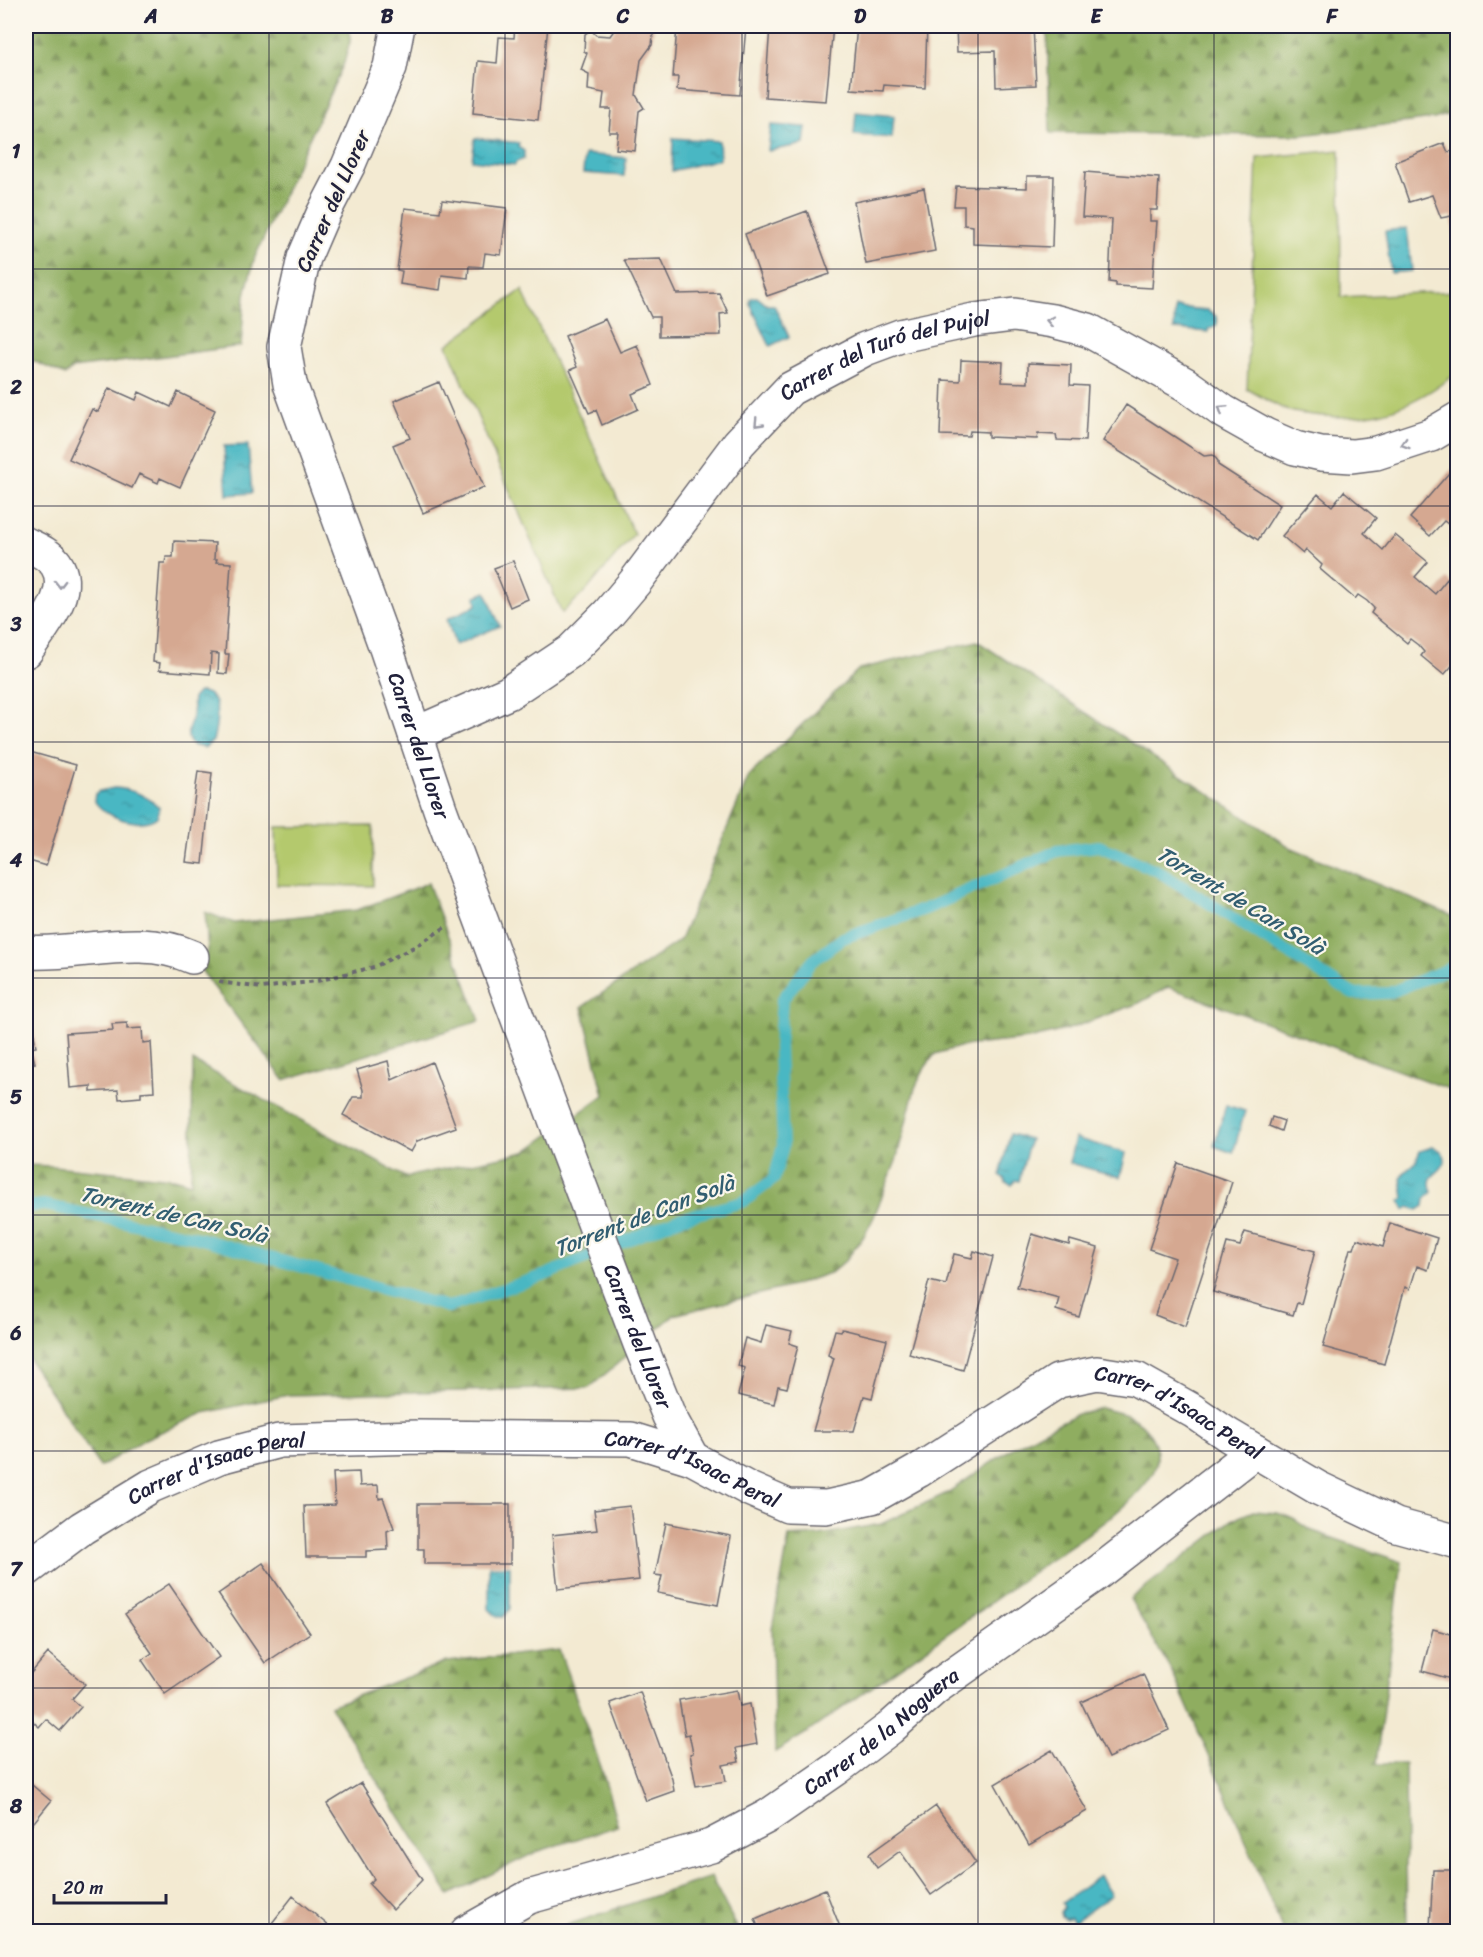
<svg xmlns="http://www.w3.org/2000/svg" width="1483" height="1957" viewBox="0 0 1483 1957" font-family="Sriracha,sans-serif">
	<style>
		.green { fill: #b4c96d; stroke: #6b7654; stroke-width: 1.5 }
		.forest { fill: url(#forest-firs); stroke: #58684e; stroke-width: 1.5 }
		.water { fill: url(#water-ripples); stroke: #366c7f; stroke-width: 1.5 }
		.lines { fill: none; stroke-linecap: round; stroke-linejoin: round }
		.stream { stroke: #49b7c3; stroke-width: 12 }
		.building { fill: #d5a891 }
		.street-casing { stroke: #6b6870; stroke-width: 36 }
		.path { stroke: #6b6870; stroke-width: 4; stroke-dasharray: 4.5 4.5; stroke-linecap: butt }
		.street { stroke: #fff; stroke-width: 33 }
		.oneway { stroke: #9c9ca7 }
		.grid { fill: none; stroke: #22223b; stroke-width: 1.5; stroke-opacity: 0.55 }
		.labels { text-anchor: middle; stroke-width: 4.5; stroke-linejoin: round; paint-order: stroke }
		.street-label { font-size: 21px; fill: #22223b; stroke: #fbf7ec }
		.water-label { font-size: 22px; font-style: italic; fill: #325e71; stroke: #fbf7ec }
		.neatline { fill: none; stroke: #22223b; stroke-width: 2 }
		.grid-label { font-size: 20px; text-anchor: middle; font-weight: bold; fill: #22223b }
	</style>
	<defs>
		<pattern id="forest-firs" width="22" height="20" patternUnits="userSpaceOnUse" patternTransform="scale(1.5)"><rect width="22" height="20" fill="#8fad60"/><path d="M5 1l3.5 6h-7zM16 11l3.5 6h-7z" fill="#748c50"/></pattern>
		<pattern id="water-ripples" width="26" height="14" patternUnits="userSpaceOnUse" patternTransform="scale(1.5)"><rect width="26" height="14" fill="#49b7c3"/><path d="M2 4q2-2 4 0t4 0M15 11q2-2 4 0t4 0" fill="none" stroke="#3c94a0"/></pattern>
	</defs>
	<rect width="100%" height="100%" fill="#fbf7ec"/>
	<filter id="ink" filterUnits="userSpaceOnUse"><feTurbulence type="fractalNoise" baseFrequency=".0167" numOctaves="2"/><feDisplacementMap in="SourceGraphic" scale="12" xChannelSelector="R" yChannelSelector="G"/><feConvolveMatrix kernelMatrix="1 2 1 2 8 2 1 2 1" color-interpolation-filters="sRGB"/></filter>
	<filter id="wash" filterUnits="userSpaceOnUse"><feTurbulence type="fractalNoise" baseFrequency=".008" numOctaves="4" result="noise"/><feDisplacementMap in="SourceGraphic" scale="24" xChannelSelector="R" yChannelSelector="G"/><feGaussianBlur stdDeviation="1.35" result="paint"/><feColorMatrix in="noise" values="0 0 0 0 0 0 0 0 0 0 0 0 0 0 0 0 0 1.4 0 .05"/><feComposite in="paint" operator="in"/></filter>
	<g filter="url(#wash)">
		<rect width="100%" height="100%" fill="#f3ead2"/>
		<path class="green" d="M1340,150L1341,297L1457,291V373C1414,405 1379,421 1325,416C1311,415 1296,414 1284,409C1271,403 1259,395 1247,389L1257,158Z
			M522,290L634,534L587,590L562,613L447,345Z
			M373,826V886L277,885L276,827Z"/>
		<path class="forest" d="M26,26H350V42L344,63L255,257L245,295L241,346L74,368L65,375L26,358Z
			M1047,26H1457V112L1434,119L1302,135L1050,133Z
			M977,641L1290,847L1457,918V1092L1168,987L1139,1003L1069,1029L1029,1039L963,1046L935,1054L924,1069L915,1088L896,1161L873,1219L864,1236L846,1260L832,1272L792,1286L674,1315L589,1388L288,1395L204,1413L145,1439L100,1467L26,1355V1165L53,1166L173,1178L191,1183L193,1061L405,1177L525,1152L604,1095L582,1007L680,940L749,776L859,669Z
			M428,883L480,1021L284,1080L201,970L208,950L205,912L234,923L357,910Z
			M1101,1408C1109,1411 1119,1412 1127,1415C1148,1424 1164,1449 1154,1471C1137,1504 1078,1540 1047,1562C968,1620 888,1676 808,1732L775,1752L772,1629L789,1537L819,1535L881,1524L947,1493L1011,1449L1043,1431L1077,1414Z
			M1253,1511L1277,1513L1292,1518L1310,1530L1402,1562L1376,1764H1405L1407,1931H1283L1229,1801L1172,1672L1130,1599L1232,1520Z
			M559,1650L601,1767L618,1826L536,1852L449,1895L330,1706L447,1662Z
			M711,1877L739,1931H549Z"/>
		<path class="water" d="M856,112L894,116L892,138L854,135Z
			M771,125L806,127L804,144L768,151Z
			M475,138L519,143L518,147L524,151V159L516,162L515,165L472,160Z
			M673,138L719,141L720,159L672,171Z
			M585,154L626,158L624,176L583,173Z
			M1407,228L1412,271L1391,273L1385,231Z
			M754,297H757L767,305H774L789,337L770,346L750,304V299Z
			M1175,307L1208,310L1209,312L1217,317C1219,325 1215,328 1208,329V332L1174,329Z
			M248,445L252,493L227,495L224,446Z
			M486,592L500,626L455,645L447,619L477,605L476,596Z
			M199,692C223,692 217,725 213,741L204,748L192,745C182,733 192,725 193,712C193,707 192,702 193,697Z
			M114,788C132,789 146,795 159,807L158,816C142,830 104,818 94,800L95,794L100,791Z
			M1226,1105L1245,1111L1233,1153L1214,1146Z
			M1010,1134L1030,1139L1019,1181L1015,1180L1012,1185L1006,1183L1004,1178L1000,1176Z
			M1075,1138L1126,1153L1120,1177L1069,1163Z
			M1432,1147C1439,1148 1448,1155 1444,1164C1438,1176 1425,1174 1432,1192L1425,1199L1424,1206L1418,1210L1409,1207L1405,1210L1400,1201L1404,1198L1401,1179L1404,1173L1415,1163L1420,1151Z
			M489,1566H510V1609L503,1617H497L489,1609Z
			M1099,1876L1111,1895L1074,1922L1071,1918L1066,1920L1061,1917L1060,1912L1064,1907L1062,1903Z"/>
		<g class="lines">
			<path class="stream" d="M26,1207L44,1205L191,1236L448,1307L543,1276L678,1219L743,1202L774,1179L783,1146L779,1047L782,1000L811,962L843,938L928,908L1057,851L1099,846L1158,871L1353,994L1389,993L1458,965"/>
		</g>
		<g id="blocks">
			<path class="building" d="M515,26H548L538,120L473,113L478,61L497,63L499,37L514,38Z
				M617,26H654L652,45L641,60L636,95L644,108L639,111L635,151L616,149L618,132H609L611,109H602L604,93L588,90L589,74L581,70L587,53L584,51L585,34L591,30L596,35L610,36Z
				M699,26H746L740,95L677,90L678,77H673L677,27L698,29Z
				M770,26H833L826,101L765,97Z
				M857,26H927L925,88L884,85L883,91L851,89Z
				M956,26H1033L1036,85L996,87L995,51L957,52Z
				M1444,143L1448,152L1458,150V263H1456L1452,216L1441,218L1432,195L1409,202L1395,162Z
				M1085,172L1159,178L1157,210H1150V221H1157L1152,288L1116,286V283L1109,282L1112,219L1082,217Z
				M1027,176H1054L1052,247L973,244V226L964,225V206H954L956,186L1027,188Z
				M924,188L935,251L866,264L854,202Z
				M442,200L507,208L501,255L485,253L483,267L469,266L468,278L442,275L440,290L400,284L402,271L397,270L405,208L440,212Z
				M807,211L830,274L767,296L745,234Z
				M661,259L677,294L719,293L728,313L720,314L721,335L659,336V317H651L624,260Z
				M605,319L620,352L637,345L653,385L632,394L638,409L602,425L596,410L589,413L570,370L577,367L565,336Z
				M961,360L1003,362L1002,382L1028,383V363L1071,365L1070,385L1088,386L1085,441L1057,440L1056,435L1038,434L1037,439L988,437V432L970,431L969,436L940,435L942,380L960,381Z
				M439,382L484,487L423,513L393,445L410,438L394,401Z
				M109,388L136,400L139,392L171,407L178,392L215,410L180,487L160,478L158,483L139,474L132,488L69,459L92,409L98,412Z
				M1126,405L1204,456L1213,455L1218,461V465L1280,505L1258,540L1103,441Z
				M1455,466L1458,469V532L1444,521L1430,536L1410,518Z
				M1344,491L1376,518L1364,533L1383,550L1395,535L1428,562L1415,577L1435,594L1447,579L1458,588V659L1444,675L1421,656L1424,652L1418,645L1410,639L1407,643L1371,613L1374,608L1367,601L1358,595L1355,599L1320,569L1322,565L1306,550L1303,554L1282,536L1318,494L1332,506Z
				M174,541L215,543L214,559H217L216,562L231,563L225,654H229L227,674L218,673L219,654L211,653L210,674L159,670L160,663L153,662L160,563H165L166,557H173Z
				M513,561L528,599L510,607L494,568Z
				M30,752L76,765L46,866L26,860V768Z
				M198,771L212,773L203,864L186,862Z
				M26,1004H29L36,1047L31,1048L35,1063L26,1064Z
				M127,1023V1029L142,1028L143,1043L151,1042L154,1091L141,1092V1097L119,1099L118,1090L91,1092V1086L70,1088L66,1033L113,1030L112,1024Z
				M388,1061L392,1080L432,1062L456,1127L417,1141L411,1152L343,1115L353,1097H363V1090L357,1070Z
				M1272,1117L1284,1121L1281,1131L1269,1126Z
				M1178,1163L1232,1182L1185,1327L1155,1315L1175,1258L1149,1249Z
				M1390,1223L1437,1238L1428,1270L1417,1266L1410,1289L1405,1287L1384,1364L1323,1347L1350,1249H1354L1357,1239L1383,1247Z
				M1245,1232L1315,1251L1301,1304L1297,1303L1293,1315L1213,1292L1227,1243L1240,1246Z
				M1032,1234L1069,1245L1070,1240L1098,1248L1079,1317L1056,1310L1059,1298L1017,1287Z
				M974,1251L993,1257L963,1370L909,1354L929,1281L946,1285L954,1254L972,1258Z
				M766,1325L792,1331L789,1343L798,1346L787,1388L778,1386L774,1404L738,1395L745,1368L738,1366L745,1338L761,1343Z
				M842,1329L887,1340L872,1398L864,1396L854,1431H813L834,1358L828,1355L835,1330L841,1331Z
				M359,1472L360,1486L378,1485L379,1499L383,1498L394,1528L387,1531L388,1550L366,1551V1557H306L304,1506L335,1505L333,1473Z
				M418,1504H510V1564H424V1549H418Z
				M630,1506L639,1580L558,1589L552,1535L597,1530L594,1510Z
				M666,1523L731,1536L718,1605L658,1593L662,1576L655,1575Z
				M263,1563L310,1633L265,1663L218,1594Z
				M169,1584L219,1657L165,1694L142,1660L152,1653L125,1614Z
				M1433,1629L1458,1636V1681L1422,1671Z
				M48,1653L85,1684L72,1699L81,1707L60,1731L46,1719L39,1727L26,1715V1676L27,1678Z
				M1143,1674L1169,1730L1108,1758L1081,1702Z
				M737,1690L740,1706L750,1704L757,1744L736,1748L739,1762L723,1765L726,1781L696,1786L690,1754L693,1753L689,1734L685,1735L679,1700Z
				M640,1692L672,1779L674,1791L646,1801L610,1703Z
				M1052,1750L1087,1811L1029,1845L995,1784Z
				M26,1780L51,1801L26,1832Z
				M361,1783L422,1880L393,1910L369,1884L374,1879L327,1804Z
				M936,1806L976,1863L931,1895L900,1851L877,1868L869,1854Z
				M1433,1870H1458V1928L1430,1927Z
				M825,1889L842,1932H760L755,1919Z
				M293,1896L336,1932H265Z"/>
		</g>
	</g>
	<g filter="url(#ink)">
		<use href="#blocks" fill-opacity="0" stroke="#6b6870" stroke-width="1.5"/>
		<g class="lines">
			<g class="street-casing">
				<g id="street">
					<path id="s1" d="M398,26L390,67L348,166L323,214L304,258L284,347L290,384L386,648L440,809L562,1138L640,1344L669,1416L692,1458"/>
					<path d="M26,544C36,549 49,554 56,564C75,592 40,629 26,651"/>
					<path id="s2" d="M415,734L508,693L571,651L608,614L635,582L739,443L790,389L865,349L900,336L974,320L1014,315L1053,321L1088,330L1185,384L1224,412L1265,435L1295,448L1321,454L1352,456L1376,453L1431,435L1458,419"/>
					<path d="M26,952C80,956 140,933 192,957"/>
					<path id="s3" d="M26,1570L82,1528L151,1486L219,1457L279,1441L419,1437L631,1439L692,1458L749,1489L788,1506L826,1507L872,1497L918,1471L1058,1381L1097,1373L1136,1379L1193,1411L1228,1435L1318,1488L1396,1525L1458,1542"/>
					<path id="s4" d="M467,1932L529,1897L711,1846L768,1816L836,1769L890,1728L935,1688L1095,1575L1255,1451"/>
				</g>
			</g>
			<path class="path" d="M219,982L262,988L317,981L374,967L418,945L447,926"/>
			<use href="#street" class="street"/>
		</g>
		<defs><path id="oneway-chevron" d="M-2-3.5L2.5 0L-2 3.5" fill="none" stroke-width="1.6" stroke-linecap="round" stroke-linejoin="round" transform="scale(1.5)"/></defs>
		<g class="oneway">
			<use href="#oneway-chevron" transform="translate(1050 321) rotate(-169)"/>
			<use href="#oneway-chevron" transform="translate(1222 409) rotate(-147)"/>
			<use href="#oneway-chevron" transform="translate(758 423) rotate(134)"/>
			<use href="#oneway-chevron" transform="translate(1405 444) rotate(162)"/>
			<use href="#oneway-chevron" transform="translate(60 584) rotate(89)"/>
		</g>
	</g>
	<path class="grid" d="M269,26V1932M505,26V1932M742,26V1932M978,26V1932M1214,26V1932M26,269H1458M26,506H1458M26,742H1458M26,978H1458M26,1215H1458M26,1451H1458M26,1688H1458"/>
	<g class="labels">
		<g class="street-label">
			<text transform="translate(333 201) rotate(-66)" y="7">Carrer del Llorer</text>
			<text dy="7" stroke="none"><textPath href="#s2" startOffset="621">Carrer del Turó del Pujol</textPath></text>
			<text dy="7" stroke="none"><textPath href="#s1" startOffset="764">Carrer del Llorer</textPath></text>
			<text dy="7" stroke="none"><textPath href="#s1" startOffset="1394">Carrer del Llorer</textPath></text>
			<text dy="7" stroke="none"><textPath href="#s3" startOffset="1246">Carrer d'Isaac Peral</textPath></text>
			<text dy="7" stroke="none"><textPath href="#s3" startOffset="219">Carrer d'Isaac Peral</textPath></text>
			<text dy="7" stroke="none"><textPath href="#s3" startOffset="706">Carrer d'Isaac Peral</textPath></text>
			<text dy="7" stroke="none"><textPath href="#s4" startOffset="466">Carrer de la Noguera</textPath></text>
		</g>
		<g class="water-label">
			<text transform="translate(1241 900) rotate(31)" y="8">Torrent de Can Solà</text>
			<text transform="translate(174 1214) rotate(13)" y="8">Torrent de Can Solà</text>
			<text transform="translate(644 1215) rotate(-21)" y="8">Torrent de Can Solà</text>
		</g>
	</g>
	<rect width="1483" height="1957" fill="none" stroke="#fbf7ec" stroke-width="66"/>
	<path d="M54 1894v9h112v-9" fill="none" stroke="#22223b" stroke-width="3"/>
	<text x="63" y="1894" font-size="18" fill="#22223b" stroke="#fbf7ec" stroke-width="4.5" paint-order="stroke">20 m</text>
	<rect x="33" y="33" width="1417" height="1891" class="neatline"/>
	<g class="grid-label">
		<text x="151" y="23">A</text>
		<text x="387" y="23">B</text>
		<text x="623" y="23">C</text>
		<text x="860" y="23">D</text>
		<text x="1096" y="23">E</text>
		<text x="1332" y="23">F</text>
		<text x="16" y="158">1</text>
		<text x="16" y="394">2</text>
		<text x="16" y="631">3</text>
		<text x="16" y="867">4</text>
		<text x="16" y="1104">5</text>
		<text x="16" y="1340">6</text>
		<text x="16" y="1576">7</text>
		<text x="16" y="1813">8</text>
	</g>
</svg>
